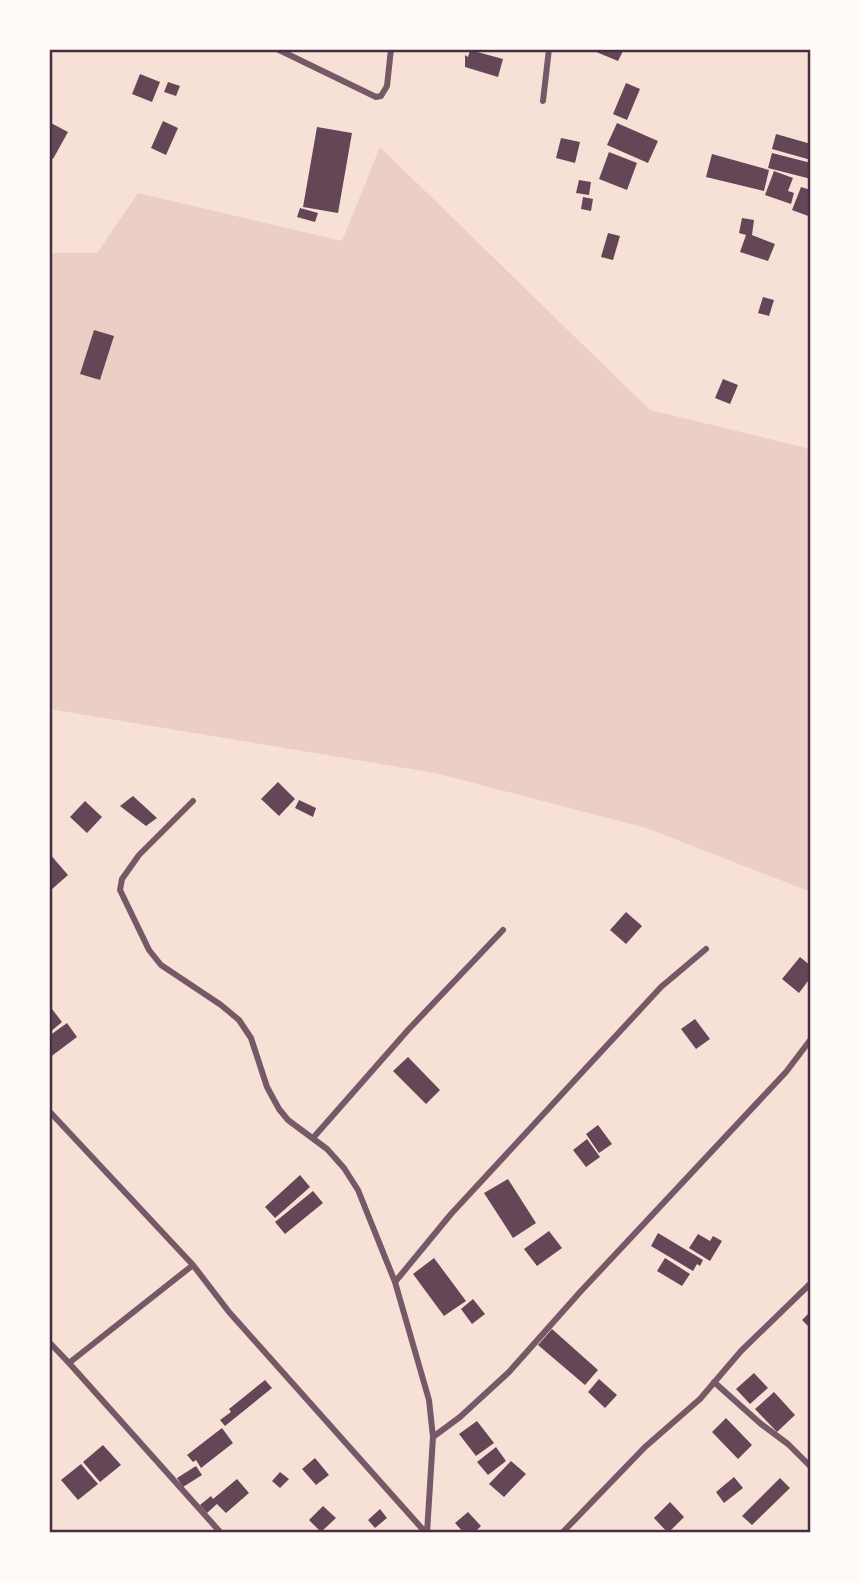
<svg xmlns="http://www.w3.org/2000/svg" width="860" height="1582" viewBox="0 0 860 1582" font-family="'Alegreya Sans',sans-serif">
	<style>
		.green { fill: #ebcfc5 }
		.building { fill: #644757 }
		.lines { fill: none; stroke-linecap: round; stroke-linejoin: round }
		.minor { stroke: #755966; stroke-width: 6 }
		.neatline { fill: none; stroke: #4a2c40; stroke-width: 2.5 }
	</style>
	<rect width="100%" height="100%" fill="#f7e1d7"/>
	<path class="green" d="M380,147L650,410L811,449V892L646,828L435,773L49,709V253H97L138,193L342,241Z"/>
	<path class="building" d="M589,49H624L618,61Z
		M470,50L503,59L498,77L465,67V55L468,57Z
		M140,74L160,82L152,102L132,94Z
		M168,82L180,86L176,96L164,92Z
		M626,83L640,89L627,120L613,114Z
		M163,121L178,128L166,155L151,148Z
		M49,122L68,132L53,159L49,157Z
		M617,123L658,141L648,163L607,145Z
		M317,127L352,133L338,213L303,207Z
		M776,134L811,144V160L772,149Z
		M561,138L580,142L575,163L556,158Z
		M609,152L637,163L627,190L599,179Z
		M772,153L811,163V179L768,168Z
		M712,154L769,170L764,191L706,177Z
		M774,171L793,178L788,191L794,193L791,204L765,195Z
		M579,180L591,182L589,195L576,193Z
		M801,187L811,190V217L792,210Z
		M583,197L593,199L591,211L581,209Z
		M300,208L318,213L315,222L297,217Z
		M742,218L754,220L752,235L775,244L768,261L740,252L746,235L739,233Z
		M608,233L620,236L613,260L601,257Z
		M763,297L774,300L769,316L758,313Z
		M94,330L114,336L100,380L80,374Z
		M723,379L738,385L730,404L715,398Z
		M278,782L295,799L279,816L261,799Z
		M133,796L157,818L146,826L120,806Z
		M299,800L316,808L313,817L295,808Z
		M85,801L102,817L87,833L70,817Z
		M49,853L68,875L51,890L49,887Z
		M626,912L642,926L626,944L610,930Z
		M800,957L811,966V977L799,993L782,979Z
		M52,1009L62,1022L49,1033V1012Z
		M695,1019L710,1039L696,1049L681,1029Z
		M67,1023L77,1037L49,1058V1036Z
		M408,1057L440,1090L426,1104L393,1071Z
		M598,1125L612,1144L599,1153L586,1134Z
		M587,1139L600,1157L586,1167L573,1150Z
		M300,1175L310,1187L275,1218L265,1207Z
		M508,1179L536,1223L513,1238L484,1193Z
		M313,1191L323,1203L285,1234L275,1222Z
		M549,1231L562,1248L537,1266L524,1249Z
		M658,1233L703,1260L700,1266L697,1264L693,1271L651,1246Z
		M698,1234L710,1241L713,1236L722,1241L710,1261L689,1248Z
		M434,1258L466,1301L444,1316L413,1274Z
		M665,1258L690,1274L682,1286L657,1271Z
		M473,1299L485,1314L472,1324L461,1309Z
		M811,1311V1329L802,1320Z
		M552,1329L598,1370L585,1385L538,1345Z
		M754,1373L768,1388L750,1404L736,1389Z
		M599,1379L617,1395L605,1408L588,1392Z
		M265,1380L272,1388L225,1426L220,1420L231,1412L229,1409Z
		M774,1392L795,1415L777,1432L755,1409Z
		M726,1418L752,1445L738,1459L712,1432Z
		M477,1421L494,1443L476,1456L459,1434Z
		M222,1428L233,1443L201,1468L196,1460L193,1462L187,1455Z
		M103,1445L121,1465L100,1482L83,1462Z
		M496,1447L506,1461L488,1475L477,1462Z
		M315,1458L329,1475L316,1485L302,1469Z
		M511,1461L526,1474L504,1497L489,1484Z
		M81,1464L98,1484L78,1500L61,1480Z
		M196,1466L202,1475L183,1487L177,1478Z
		M280,1472L289,1479L280,1488L272,1481Z
		M734,1477L743,1488L724,1503L716,1492Z
		M780,1478L790,1488L752,1525L742,1516Z
		M237,1479L249,1493L226,1513L217,1504L207,1513L200,1505L211,1496L213,1499Z
		M670,1502L684,1517L668,1533L654,1518Z
		M323,1506L336,1518L321,1532L309,1520Z
		M380,1509L387,1518L375,1528L368,1520Z
		M468,1512L481,1526L474,1533H464L455,1523Z"/>
	<g class="lines">
		<path class="minor" d="M277,49L376,97L381,96L387,86L391,49
			M543,101L549,49
			M193,801L139,855L122,879L120,890L149,950L161,965L221,1005L239,1020L251,1038L267,1087L279,1109L288,1120L327,1149L344,1168L358,1190L395,1282L429,1400L433,1437L427,1533
			M49,1111L193,1265L229,1312L426,1533
			M313,1138L408,1030L503,930
			M193,1265L69,1363L221,1533
			M395,1282L451,1214L661,987L706,949
			M49,1342L69,1363
			M714,1382L761,1424L788,1444L811,1467
			M433,1437L460,1417L509,1372L581,1291L786,1072L811,1039
			M562,1533L645,1447L700,1399L741,1351L811,1283"/>
	</g>
	<rect width="860" height="1582" fill="none" stroke="#fffaf5" stroke-width="102"/>
	<rect x="51" y="51" width="758" height="1480" class="neatline"/>
</svg>
